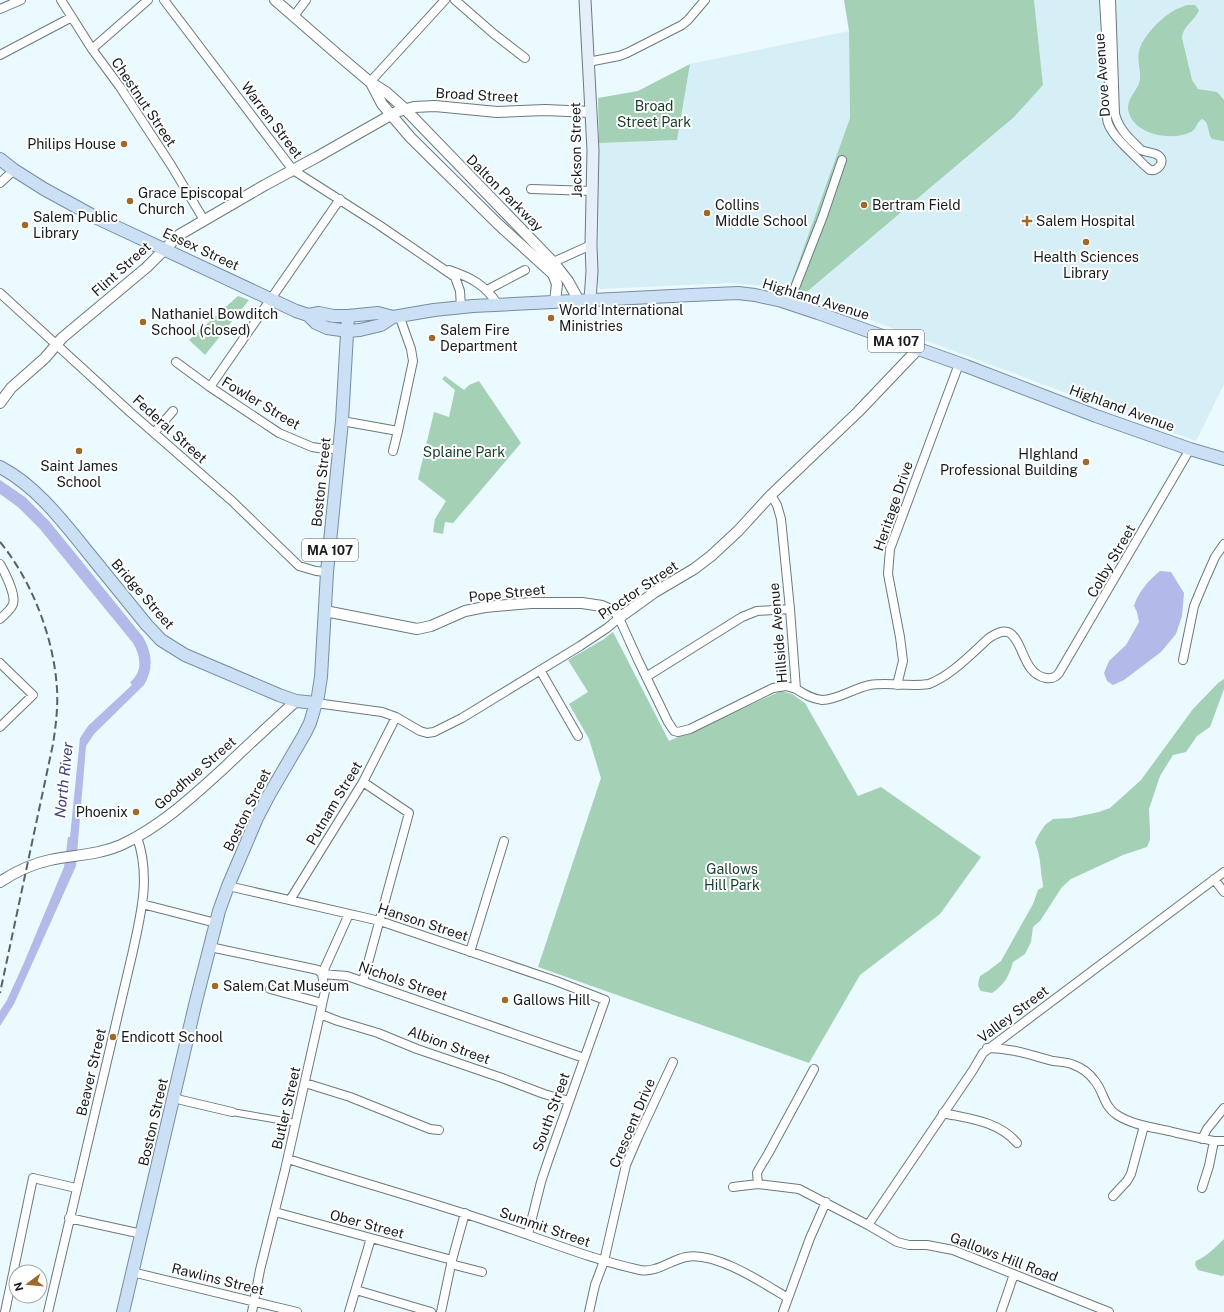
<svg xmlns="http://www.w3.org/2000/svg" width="1224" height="1312" viewBox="0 0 1224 1312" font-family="'Public Sans',sans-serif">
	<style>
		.built { fill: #d6eef6 }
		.green { fill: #a4d0b6 }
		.water { fill: #b3b9e9 }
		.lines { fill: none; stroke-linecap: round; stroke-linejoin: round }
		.pedestrian-casing { stroke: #6c797d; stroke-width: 8 }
		.minor-casing { stroke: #6c797d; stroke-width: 10 }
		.tertiary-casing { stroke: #6c797d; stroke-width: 12 }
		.secondary-casing { stroke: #6c797d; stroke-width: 13 }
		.primary-casing { stroke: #768da5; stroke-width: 14 }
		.pedestrian { stroke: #fff; stroke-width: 6 }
		.minor { stroke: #fff; stroke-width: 8 }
		.tertiary { stroke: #fff; stroke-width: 10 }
		.secondary { stroke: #e5effa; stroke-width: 11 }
		.primary { stroke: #cbe0f5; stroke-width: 12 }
		.rail { stroke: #596265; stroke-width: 2; stroke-dasharray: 8 4; stroke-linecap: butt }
		.poi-dot { fill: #a16925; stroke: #fff; stroke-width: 1.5 }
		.labels { text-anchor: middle; stroke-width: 4; stroke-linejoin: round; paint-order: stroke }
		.shield { fill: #fff; stroke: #5c5f61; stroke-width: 1 }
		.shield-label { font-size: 13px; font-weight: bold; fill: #161b1d }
		.street-label { font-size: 14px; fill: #161b1d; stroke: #fff }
		.park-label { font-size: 14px; fill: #153d29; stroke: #fff }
		.poi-label { font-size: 14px; fill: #161b1d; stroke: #fff; text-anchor: start }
		.water-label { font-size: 15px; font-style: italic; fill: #3e417c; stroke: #fff }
	</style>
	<rect width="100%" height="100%" fill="#eafafe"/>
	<path class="built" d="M1034,0H1224V384L1196,441L803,295L856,146L1043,85Z
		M849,31L850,118L788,292L765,286L730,283L600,289L598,286L599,143L676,140L690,64Z"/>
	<path class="green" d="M844,0H1034L1043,85L1014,117L803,295L788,292L850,118L849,31Z
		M1187,5H1195L1199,10C1195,21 1183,25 1182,38L1192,80L1198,89L1217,92L1224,100V141L1212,139C1207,133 1210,122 1202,119C1195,124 1197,129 1191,132C1171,142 1130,134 1128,108C1128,97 1138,90 1140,80C1141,71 1137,61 1139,52C1141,38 1161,18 1173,11C1178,8 1182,7 1187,5Z
		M690,64L677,140L599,143L598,98L638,91Z
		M238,296L249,300L205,355L189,340Z
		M445,376L464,390L469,385L479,381L521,443L453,523L445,522L443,534L433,532L435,519L446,501L418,479L434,412L449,417L455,390L442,379Z
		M613,632L669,741L781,691L792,694L805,703L858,796L881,787L981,857L940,914L860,975L809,1063L538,967L601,778L589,739L569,704L588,692L568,660L604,639Z
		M1224,679V689L1210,727L1197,736L1186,752L1173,755L1160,776L1149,809L1150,831V840L1147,847L1123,855L1071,879L1062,887L1040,921L1033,927L1031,942L1025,954L1013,962C1009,976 1005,984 992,993L981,991C977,986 978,982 980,976L988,971L1001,961L1033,904L1038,890L1043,887C1043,881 1041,876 1041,871C1040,859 1039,853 1035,842L1039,834L1045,825L1053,819L1071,818L1099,812L1110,808L1141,780L1193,709L1218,683Z
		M1224,1239V1275L1222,1276L1198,1270L1195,1265L1196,1261C1207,1256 1215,1248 1224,1239Z"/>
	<path class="water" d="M0,480L25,497L49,521L143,637C152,653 154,668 144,685L94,734L86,746L76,866L14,1004L0,1026V1011L7,1000L23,965L64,867L68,837H70L80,738L88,726L132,685L130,682C143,672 141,656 133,643L40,529L18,507L0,494Z
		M1160,571L1171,572L1184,593L1182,616L1176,634L1161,652L1124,680L1113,685L1107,681L1104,673L1109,661L1126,645L1139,622L1137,612L1134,606C1138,592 1149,580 1160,571Z"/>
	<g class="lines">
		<g class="pedestrian-casing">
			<path id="pedestrian" d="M232,1112L296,1123"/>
		</g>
		<g class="minor-casing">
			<path id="minor" d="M61,0L92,49L120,87L171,165L204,220
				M164,0L293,170L379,225L455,277L460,291L461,307
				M455,0L494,34L525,58
				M1104,0L1110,102C1109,107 1107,113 1107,118C1107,133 1135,155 1145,166C1147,167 1148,169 1150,170C1157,172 1166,162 1159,156C1155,152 1147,153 1141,150C1130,139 1119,130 1115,114L1111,0
				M0,9L21,0
				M294,16L306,0
				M92,49L148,0
				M0,55L72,17
				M588,62L619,56L627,53L682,25L688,20L705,0
				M370,82L445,0
				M0,183L14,170
				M531,189L592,191
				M549,264L591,245
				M449,270C470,277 486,285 498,305
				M487,290L525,270
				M0,293L130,412L232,501L299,566L316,571L327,572
				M789,303L823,216L842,160
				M176,362L210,387L279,433L312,447L325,449H340
				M210,387L340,199
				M342,421L398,431L413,361L411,349L399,315
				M154,433L173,411
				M393,451L398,431
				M771,495L777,505L781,519L790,609L796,689C804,694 812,699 822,700C838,700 854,688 870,685C889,682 909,687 929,684C952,675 971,654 989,638C995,634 1003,629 1010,633C1024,643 1023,674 1046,678C1052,679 1056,677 1059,673L1190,449
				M0,564C5,573 16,595 13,604C11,610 4,615 0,619
				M1183,660L1194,606L1204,582L1215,557L1224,544
				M0,663L33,695L0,727
				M540,670L578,736
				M646,677L742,617L757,611L790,609
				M897,685L903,661L900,637L888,574L890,549L959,364
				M316,703L382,712L396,717L420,731L427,733L434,732L462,718L580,646L607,628L619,618L638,660L668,722L674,731L678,732L690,729L773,688L786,686L796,689
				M1214,879L1224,892
				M228,886L380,921L556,981L605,1000L548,1161L541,1182L528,1234
				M290,900L363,782L396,717
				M142,904L216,923
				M210,947L309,968L318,970L322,974L347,976L584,1058
				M470,952L504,841
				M363,981L409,813L363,782
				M270,989L322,1003
				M320,1014L338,1021L378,1033L417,1049L502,1078L544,1094L569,1101
				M987,1048C1012,1048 1030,1055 1053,1061C1060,1062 1068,1062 1074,1065C1082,1068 1089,1073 1094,1080C1104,1091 1103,1106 1117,1115C1133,1125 1151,1127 1169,1131C1184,1135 1199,1138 1214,1141H1224
				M305,1083L350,1097L430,1129L439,1130
				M174,1097L181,1100L232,1112
				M943,1113C970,1119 998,1121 1017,1143
				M1202,1139L1207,1129L1224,1108
				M288,1159C356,1181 425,1200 493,1223C542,1239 590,1259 640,1270C656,1273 671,1260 686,1257C715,1251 763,1283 788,1298
				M758,1184L757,1173L759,1169L768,1154L814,1069
				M733,1187L758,1184L799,1189L868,1225L897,1242L909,1245H927L953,1250L1109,1312
				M1202,1188L1209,1166L1214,1141
				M1113,1196L1127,1181L1131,1174L1144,1126
				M275,1212L452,1260
				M69,1218L142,1234
				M868,1225L973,1070L983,1053L1224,872
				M451,1264L482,1272
				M132,1272L297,1312
				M356,1290L431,1312
				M5,1312L33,1178L76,1188
				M48,1312L132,955C141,914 151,877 137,837
				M252,1312L260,1270L285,1170L320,1014L325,991L322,974L349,914
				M349,1312L371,1238
				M441,1312L452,1260L465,1213
				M589,1312L595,1285L604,1261L626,1165L638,1137L673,1062
				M783,1312L810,1238L826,1202
				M1001,1312L1014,1274"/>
		</g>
		<g class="tertiary-casing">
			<path id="tertiary" d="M275,0L337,54L370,82L386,92L405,109L554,263L568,281L579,301
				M371,83L382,104L410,137L498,224L553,274L557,284L555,302
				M0,403L11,388L45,358L62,338L147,267L179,235L265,185L317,157L396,112L414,107L435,106L497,112L545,110L591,112
				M325,611L417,629L431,626L465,611L485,607L531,603H582L602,606L616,612L619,618L655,592L694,569L711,556L738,531L771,495L858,412L918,349
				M0,882C15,872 31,864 50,860C74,855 98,855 121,845C160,827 191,798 223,769C247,746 272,723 296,701"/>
		</g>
		<g class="secondary-casing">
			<path id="secondary" d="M585,0L593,150L591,245L592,271L590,300"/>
		</g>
		<g class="primary-casing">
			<path id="primary" d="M0,159L14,170L44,189L97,218L296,311L308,315L316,323L327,328L348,331L360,330L381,325L393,317
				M308,315L319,313L334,316H348L378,313L393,317L434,310L473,306L692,295L738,293L755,295L782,301L818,313L966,366L1096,416L1190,449L1224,459
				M0,467C36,486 61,519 86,550C106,575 126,599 146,624L161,640L185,655L279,695L296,701L316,703
				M123,1312L196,1001L219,911L228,886L257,818L269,795L304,735L310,723L318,696L321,677L327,572L342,421L348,316"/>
		</g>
		<use href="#pedestrian" class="pedestrian"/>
		<use href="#minor" class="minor"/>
		<use href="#tertiary" class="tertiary"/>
		<use href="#secondary" class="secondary"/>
		<use href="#primary" class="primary"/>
		<path class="rail" d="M0,542C32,581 54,638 57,689C58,707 56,725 53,744L0,993"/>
	</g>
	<g class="poi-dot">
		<circle cx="124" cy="144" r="4"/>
		<circle cx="130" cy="201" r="4"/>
		<circle cx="864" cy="205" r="4"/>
		<circle cx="707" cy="213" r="4"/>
		<path d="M1025 215h4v4h4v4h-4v4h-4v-4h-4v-4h4z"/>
		<circle cx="25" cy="225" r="4"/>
		<circle cx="1086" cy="242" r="4"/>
		<circle cx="551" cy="318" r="4"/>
		<circle cx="143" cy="322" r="4"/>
		<circle cx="432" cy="338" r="4"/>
		<circle cx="79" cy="451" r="4"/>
		<circle cx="1086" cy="462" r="4"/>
		<circle cx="136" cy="812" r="4"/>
		<circle cx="215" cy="986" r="4"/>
		<circle cx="505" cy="1000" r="4"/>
		<circle cx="113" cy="1037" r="4"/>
	</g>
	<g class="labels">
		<g class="shield">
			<rect x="868" y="330" width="56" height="22" rx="3"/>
			<rect x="302" y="539" width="56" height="22" rx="3"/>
		</g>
		<g class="shield-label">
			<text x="896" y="346">MA 107</text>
			<text x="330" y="555">MA 107</text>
		</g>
		<g class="street-label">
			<text transform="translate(1102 75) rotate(-94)" y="5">Dove Avenue</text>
			<text transform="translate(477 95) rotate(3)" y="5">Broad Street</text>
			<text transform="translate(144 102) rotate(56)" y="5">Chestnut Street</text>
			<text transform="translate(272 120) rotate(53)" y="5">Warren Street</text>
			<text transform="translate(576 150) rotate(-91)" y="5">Jackson Street</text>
			<text transform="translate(505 193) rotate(45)" y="5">Dalton Parkway</text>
			<text transform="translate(201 249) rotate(25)" y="5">Essex Street</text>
			<text transform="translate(121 269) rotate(-42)" y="5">Flint Street</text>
			<text transform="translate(816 299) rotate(17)" y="5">Highland Avenue</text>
			<text transform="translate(261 403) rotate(31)" y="5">Fowler Street</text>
			<text transform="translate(1122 408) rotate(20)" y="5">Highland Avenue</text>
			<text transform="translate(170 429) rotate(42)" y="5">Federal Street</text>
			<text transform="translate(321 482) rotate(-84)" y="5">Boston Street</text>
			<text transform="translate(893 506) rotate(-71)" y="5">Heritage Drive</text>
			<text transform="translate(1111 561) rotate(-60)" y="5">Colby Street</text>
			<text transform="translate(638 590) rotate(-34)" y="5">Proctor Street</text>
			<text transform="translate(507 593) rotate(-6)" y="5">Pope Street</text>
			<text transform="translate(143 594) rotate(49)" y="5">Bridge Street</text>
			<text transform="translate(778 633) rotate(-95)" y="5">Hillside Avenue</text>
			<text transform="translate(195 773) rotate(-41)" y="5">Goodhue Street</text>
			<text transform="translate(334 803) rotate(-59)" y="5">Putnam Street</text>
			<text transform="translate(247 810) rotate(-64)" y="5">Boston Street</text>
			<text transform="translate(423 922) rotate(18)" y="5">Hanson Street</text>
			<text transform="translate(403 981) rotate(19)" y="5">Nichols Street</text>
			<text transform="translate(1013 1014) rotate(-37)" y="5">Valley Street</text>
			<text transform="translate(449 1045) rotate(20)" y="5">Albion Street</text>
			<text transform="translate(91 1072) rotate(-77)" y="5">Beaver Street</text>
			<text transform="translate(286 1108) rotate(-77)" y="5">Butler Street</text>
			<text transform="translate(551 1112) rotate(-70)" y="5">South Street</text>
			<text transform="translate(153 1122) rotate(-77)" y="5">Boston Street</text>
			<text transform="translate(632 1123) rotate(-67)" y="5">Crescent Drive</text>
			<text transform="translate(367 1224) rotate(15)" y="5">Ober Street</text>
			<text transform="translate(545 1227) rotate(19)" y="5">Summit Street</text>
			<text transform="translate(1004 1257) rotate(21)" y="5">Gallows Hill Road</text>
			<text transform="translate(218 1279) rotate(14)" y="5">Rawlins Street</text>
		</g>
		<g class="park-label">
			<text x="654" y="111">Broad<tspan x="654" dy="16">Street Park</tspan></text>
			<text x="464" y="457">Splaine Park</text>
			<text x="732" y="874">Gallows<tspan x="732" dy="16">Hill Park</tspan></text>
		</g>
		<g class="poi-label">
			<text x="116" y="149" text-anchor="end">Philips House</text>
			<text x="138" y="198">Grace Episcopal<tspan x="138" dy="16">Church</tspan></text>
			<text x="715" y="210">Collins<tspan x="715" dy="16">Middle School</tspan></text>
			<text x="872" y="210">Bertram Field</text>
			<text x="33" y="222">Salem Public<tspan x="33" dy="16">Library</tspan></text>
			<text x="1036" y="226">Salem Hospital</text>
			<text x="1086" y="262" text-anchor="middle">Health Sciences<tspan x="1086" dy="16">Library</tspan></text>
			<text x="559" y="315">World International<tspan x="559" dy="16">Ministries</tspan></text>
			<text x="151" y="319">Nathaniel Bowditch<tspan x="151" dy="16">School (closed)</tspan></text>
			<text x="440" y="335">Salem Fire<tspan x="440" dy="16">Department</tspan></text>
			<text x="1078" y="459" text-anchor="end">HIghland<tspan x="1078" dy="16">Professional Building</tspan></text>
			<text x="79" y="471" text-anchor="middle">Saint James<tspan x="79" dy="16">School</tspan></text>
			<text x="128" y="817" text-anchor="end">Phoenix</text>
			<text x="223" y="991">Salem Cat Museum</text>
			<text x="513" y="1005">Gallows Hill</text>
			<text x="121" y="1042">Endicott School</text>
		</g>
		<g class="water-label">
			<text transform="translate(64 780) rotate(-84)" y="5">North River</text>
		</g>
	</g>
	<g transform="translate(28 1284) rotate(254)"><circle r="19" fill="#ffffff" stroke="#a2a4a5"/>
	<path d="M0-3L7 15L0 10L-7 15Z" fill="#a16925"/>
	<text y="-6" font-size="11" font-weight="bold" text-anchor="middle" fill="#161b1d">N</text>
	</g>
</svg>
